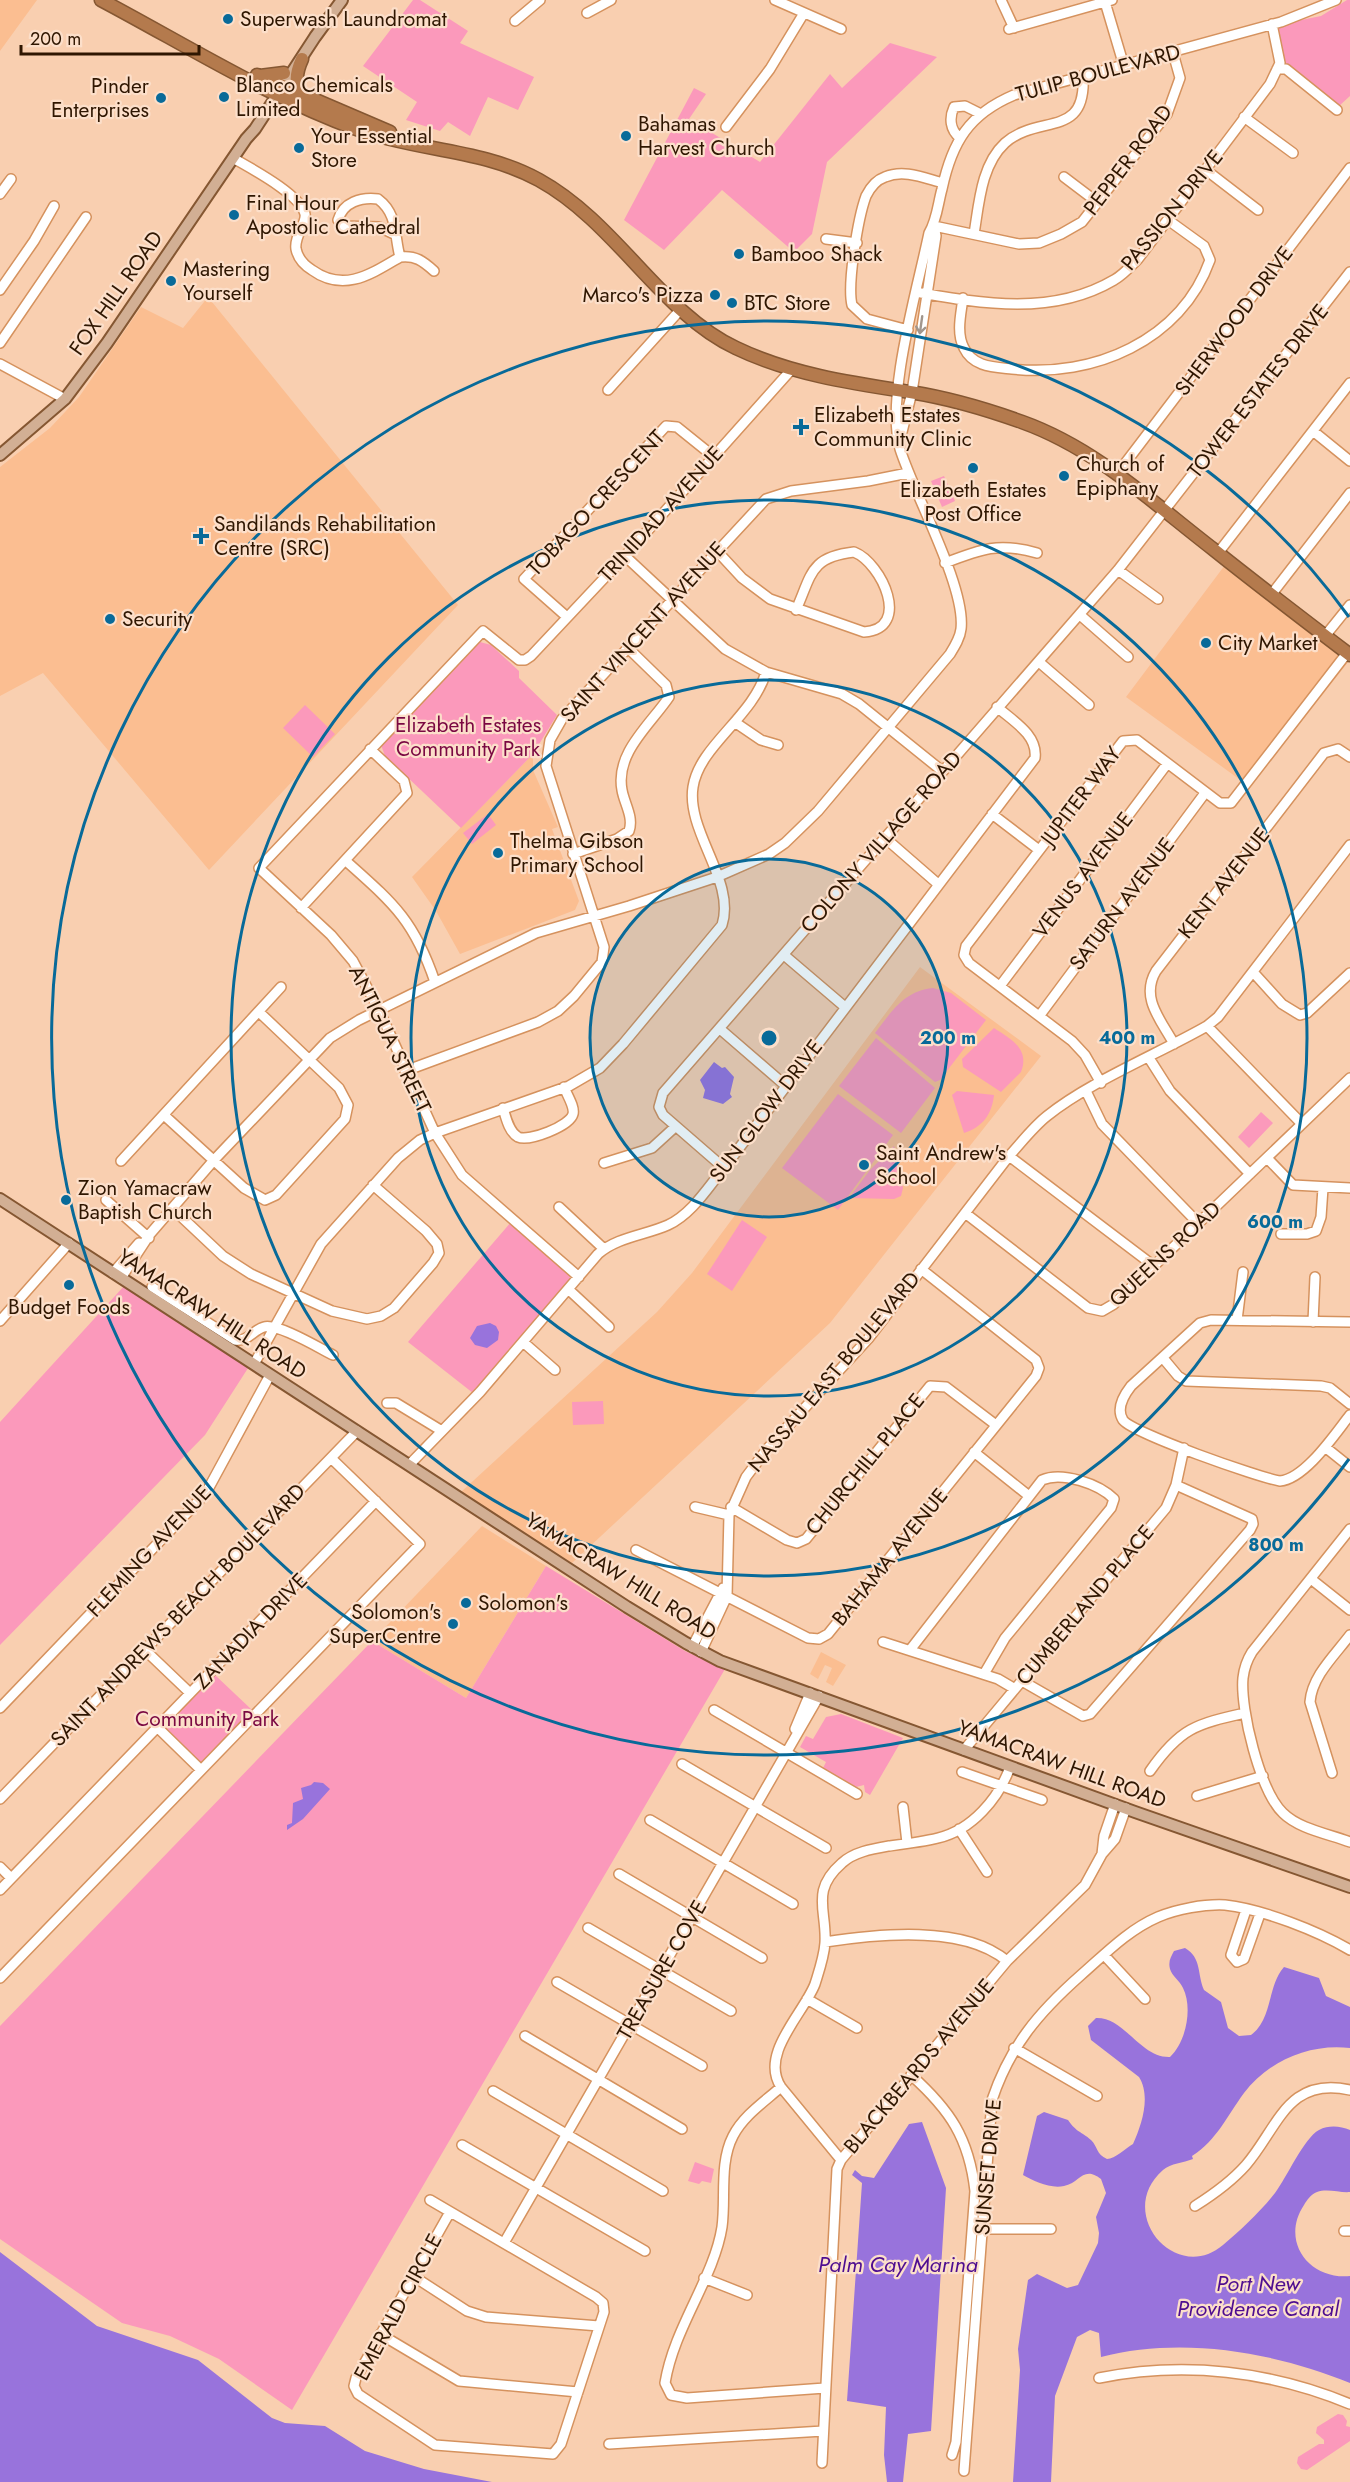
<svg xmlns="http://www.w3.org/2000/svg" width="1350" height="2482" viewBox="0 0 1350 2482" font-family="Jost,sans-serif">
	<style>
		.built { fill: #fbbe91 }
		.green { fill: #fb99bb }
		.water { fill: #9873dc }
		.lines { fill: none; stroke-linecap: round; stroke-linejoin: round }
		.minor-casing { stroke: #d5925e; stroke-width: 12 }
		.major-casing { stroke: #855732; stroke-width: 14 }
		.highway-casing { stroke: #855732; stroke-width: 15 }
		.minor { stroke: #fff; stroke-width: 9 }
		.major { stroke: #d2af94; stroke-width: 10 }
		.highway { stroke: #b47a4d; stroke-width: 12 }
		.oneway { stroke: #a1968d }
		.ring { fill: none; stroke: #086a99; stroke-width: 3 }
		.poi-dot { fill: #086a99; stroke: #fcdfca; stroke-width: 2 }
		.labels { text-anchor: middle; stroke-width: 4.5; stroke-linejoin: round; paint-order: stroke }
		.poi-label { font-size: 21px; fill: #2f1601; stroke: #fcdfca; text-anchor: start }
		.street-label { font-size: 21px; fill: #2f1601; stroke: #fcdfca }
		.park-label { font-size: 21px; fill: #7a0842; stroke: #fcdfca }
		.water-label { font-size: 22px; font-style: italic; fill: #4e0d90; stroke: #fcdfca }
		.centre { fill: #086a99; stroke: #fcdfca; stroke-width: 3 }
		.ring-label { font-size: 18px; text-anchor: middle; font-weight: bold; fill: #086a99; stroke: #fcdfca; stroke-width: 4.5; stroke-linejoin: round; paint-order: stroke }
	</style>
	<rect width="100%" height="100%" fill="#f9cfb0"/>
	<path class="built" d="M0,0H37L0,51Z
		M208,297L458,605L209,870L43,673L0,696V467L50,428L79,397L141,307L183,328Z
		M1225,565L1349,661L1250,787L1126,697Z
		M533,754V770L558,827L552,829L579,901L575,910L460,954L436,911L412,877Z
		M920,967L1041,1056L830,1323L572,1563L461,1492L657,1312L692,1273Z
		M482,1526L546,1566L466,1698L372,1641Z
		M821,1652L846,1665L833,1686L826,1682L832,1668L825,1665L818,1679L810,1674Z"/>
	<path class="green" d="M413,0H420L468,31L460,43L534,77L518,110L488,97L470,136L448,122L440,131L406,120L417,102L363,66Z
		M1347,0H1350V96L1339,106L1282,63L1276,25L1321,16Z
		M890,43L937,57L827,162L812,234L794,252L722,190L664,250L624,220L694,88L706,94L689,119L760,162L830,74L842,88Z
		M944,476L955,501L942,507L931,481Z
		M480,642L491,645L519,671V678L557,715L533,754L461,828L385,756L381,745Z
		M305,705L335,734L313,757L283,728Z
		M488,814L496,825L472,844L463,833Z
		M933,988L951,993L986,1020L940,1080L935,1082L875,1033C892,1011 904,991 933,988Z
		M994,1028C1011,1039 1030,1049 1021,1072L1001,1092L963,1067L962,1059Z
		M876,1038L935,1088L901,1133L839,1086Z
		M957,1091L994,1095C992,1114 983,1127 964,1133L952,1095Z
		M838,1094L893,1135L838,1210L782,1168Z
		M1261,1112L1273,1123L1249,1148L1238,1137Z
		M894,1146L903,1188L901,1196L894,1199L849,1198L870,1170Z
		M742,1220L767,1237L732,1291L707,1274Z
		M511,1222L570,1273V1280L473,1393L408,1342Z
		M125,1285L250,1365L205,1435L0,1645V1422Z
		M603,1401L604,1424L573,1425L572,1402Z
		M546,1566L685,1651L725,1669L292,2410L219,2359L170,2336L122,2323L0,2239V2026L372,1641L466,1698Z
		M215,1675L252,1710L200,1763L163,1727Z
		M841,1714L903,1738L870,1795L865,1792L864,1785L856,1787L823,1768L826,1762L800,1747L806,1736L813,1739L826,1717Z
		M695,2162L714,2169L711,2183L702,2181L699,2184L688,2181Z
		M1338,2414L1343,2415L1347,2421L1346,2426L1350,2427V2441L1307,2470L1301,2469L1297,2463L1298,2457L1319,2444H1324V2440L1316,2433L1317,2427Z"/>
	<path class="water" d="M714,1062L722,1068L725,1067L734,1077L730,1094L732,1097L723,1104L703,1098L705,1090L700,1080Z
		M490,1323L496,1326L499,1332L498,1340L487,1348L475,1345L470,1338L477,1326Z
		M314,1782L323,1783L330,1789L303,1819L287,1830V1825L292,1823L293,1803L303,1799L301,1788L311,1785Z
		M1185,1948C1202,1958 1197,1974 1204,1990L1221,2002L1228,2028L1239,2036L1251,2035C1273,2019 1267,1986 1284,1967L1319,1978L1326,1996L1350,2007V2048C1310,2043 1268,2061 1244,2093C1227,2116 1217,2140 1192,2156L1193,2159C1183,2163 1171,2163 1163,2170C1114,2213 1176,2285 1223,2245C1240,2231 1261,2211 1275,2193C1287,2177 1304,2138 1319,2130C1329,2125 1340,2126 1350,2130V2192C1340,2193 1327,2188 1317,2192C1311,2194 1307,2200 1304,2205C1280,2241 1309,2280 1350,2276V2383C1274,2352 1182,2336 1101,2357L1099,2333L1090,2330L1077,2337L1055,2396L1051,2482H1013L1020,2370L1018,2349L1028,2280L1037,2274L1067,2288L1078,2285L1098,2243L1099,2233L1096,2217L1106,2193L1101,2179C1083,2165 1080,2183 1064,2186C1050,2189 1034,2181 1023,2175L1037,2116L1044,2112L1068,2120C1077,2133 1081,2131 1091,2140C1098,2147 1096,2154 1107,2159C1115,2159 1126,2148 1133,2144C1142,2124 1151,2096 1139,2077L1091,2040L1088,2026L1096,2018C1125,2017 1140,2058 1170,2057C1186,2042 1193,2008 1183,1988C1180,1981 1172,1976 1170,1969C1168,1961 1171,1957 1174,1951Z
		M922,2122L946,2188L931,2431L908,2434L903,2482H887L884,2455L886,2407L847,2401L862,2183L852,2175L855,2170L862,2176L874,2178L909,2124Z
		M0,2252L97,2326L198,2360L272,2418L285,2423L325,2426L365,2451L424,2469L492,2482H0Z"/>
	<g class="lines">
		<g class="minor-casing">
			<path id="minor" d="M775,0L841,29
				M1001,0L1014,28
				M1105,2L1124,66
				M587,13L611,0
				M515,21L540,0
				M1009,29L1112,0
				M1277,69H1286L1337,110
				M1244,117L1293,153
				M726,127L770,69L804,13
				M960,138C950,130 949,118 954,107L965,106L979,113
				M233,158C250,168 300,194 305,214C307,223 294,236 296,249C298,259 304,265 312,270C344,293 371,274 400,257C415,255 423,261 434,271
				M1206,170L1258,210
				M1064,177L1097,202
				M0,194L11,179
				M934,226L1019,244L1039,243L1061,234L1082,222L1167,114L1180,78L1173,53
				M394,234L379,227L343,226L338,220C343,202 361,197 378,199C398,214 394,235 400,257
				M974,234C979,204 981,165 1005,143C1039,113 1087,140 1083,75
				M826,239L857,243
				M0,290L34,241L54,206
				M916,292C983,304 1053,316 1114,280C1123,275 1131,266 1138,259L1270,84L1280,63L1272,24
				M963,298C961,314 956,333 964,348C973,367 993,367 1012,369C1093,378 1181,341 1210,260L1204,246L1168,220
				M908,330L867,319L852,305C847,284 858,218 866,196C870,188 876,180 885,177C904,169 924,178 943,183
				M0,343L86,217
				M0,364L65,399
				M608,390L681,309
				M1313,431L1350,461
				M901,436L912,392L936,236L934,226
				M1117,474L1350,168
				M717,551L742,578L770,599L864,632C912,629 882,563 854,552C810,557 812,574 796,610
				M1218,553L1350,383
				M625,556L725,649L766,672L842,694L859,704L941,770
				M945,563C981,549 999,542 1037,553
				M1118,570L1158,599
				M1271,595L1350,493
				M1080,615L1128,657
				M567,617L524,579L666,426L677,427L713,456
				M1325,636L1350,605
				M1039,662L1089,705
				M736,723L761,740L778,745
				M992,814L1039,850
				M884,837L938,884
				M573,854L617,839L629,831C634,817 624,803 622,790C615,753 650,725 669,697L666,685L628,648
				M346,861C393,903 414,920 435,982
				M301,908L407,793L404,781L370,749
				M784,955L845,1007
				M1253,972L1282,1004L1300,1015L1307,1013L1350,973
				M1000,986L1167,764
				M1040,1015L1205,793
				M1207,1026L1302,1124
				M720,1029L786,1086
				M1174,1044C1161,1020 1140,998 1156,971L1324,753L1338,749L1350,757
				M1149,1058L1170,1091L1250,1174
				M405,1071L538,1022L558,1011L574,996L602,962L604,947L546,766L550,740L562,719L766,499L791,491L868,481L908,473
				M1101,1083L1085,1055L1072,1041L969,963L964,955L966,946L1123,741L1137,740L1220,803H1231L1347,653
				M1086,1091L1102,1124L1198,1223
				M503,1108C506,1118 509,1132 518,1137C529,1142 570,1126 573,1114C575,1107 567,1095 564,1087
				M165,1116L244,1188L265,1200L276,1195L345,1119L348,1105L339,1088L259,1012
				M1009,1156L1154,1266
				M1267,1158L1293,1185L1350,1188
				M121,1161L281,987
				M604,1163L652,1148L675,1127
				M724,1168L663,1115L659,1107L663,1093L1118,570L1350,272
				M106,1200L149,1238
				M559,1207L604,1249
				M172,1208L223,1256L251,1274L332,1311L367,1319L381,1316L394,1308L433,1263L439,1253L437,1244L426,1231L373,1185
				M965,1213L1088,1308L1102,1311L1114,1304L1350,1078
				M1281,1234H1307L1316,1231L1321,1217L1323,1188
				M113,1273L139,1243
				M579,1277L462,1175L435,1133L379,1010L353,961L331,935L259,868L483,631L519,660H525L531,656L625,556L791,370
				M121,1278L150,1234L214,1160L330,1038L359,1020L536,933L629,906L717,877L769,854L785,843L818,811L950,654C955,646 960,638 961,629C966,587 914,494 900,449C885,398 918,287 929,233C937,220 938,203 942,189C952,142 969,114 1014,95L1281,22L1336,0
				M152,1287L235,1340C248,1342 253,1330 264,1327C278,1323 319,1348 333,1355
				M568,1289L609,1327
				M1237,1320L1243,1272
				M0,1321L69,1243
				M1313,1322L1315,1277
				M1350,1322L1211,1320L1200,1323L1131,1386C1124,1395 1116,1409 1123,1420C1132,1433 1260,1478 1280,1481C1305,1479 1335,1434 1350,1415
				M523,1342L555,1370
				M1163,1358L1178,1376L1186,1381L1321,1386L1330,1388L1350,1404
				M254,1364L321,1244L398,1158L420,1140L435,1133L569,1086L600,1068L623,1044L722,925C736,881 686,832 693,787C699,746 753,717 766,672
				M387,1403H396L442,1431
				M1325,1447L1350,1467
				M974,1452L1029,1496
				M409,1465L480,1392L598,1254C617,1237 646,1235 668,1225C692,1214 708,1187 724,1168L1035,758C1038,735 1013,721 997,707
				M695,1507L729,1515
				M731,1507L787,1540L797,1543L806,1539L930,1386L946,1387L996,1425
				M1350,1529L1252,1652C1247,1660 1244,1669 1243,1678C1240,1709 1260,1791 1283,1813C1299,1829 1329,1834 1350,1842
				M636,1550L808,1638L819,1639L828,1634L1036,1376L1039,1368L1036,1360L921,1269
				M1311,1579L1350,1610
				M883,1642L998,1679L1015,1689
				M692,1647L723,1588
				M145,1650L190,1693
				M910,1650L1042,1480C1062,1471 1099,1484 1114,1499L1111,1508L1005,1638L984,1674
				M701,1652L727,1596L729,1515L746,1477L767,1449L868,1339L1009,1156C1021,1143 1033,1127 1047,1116C1089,1082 1158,1054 1207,1026L1218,1017L1350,845
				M1022,1681L1083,1716L1090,1714L1250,1530L1253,1524L1252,1519L1176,1485
				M0,1708L206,1493L270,1375
				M714,1710L857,1794
				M157,1727L201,1770
				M795,1729L810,1693
				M964,1750L1166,1508L1176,1485L1184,1448
				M682,1764L826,1848
				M1150,1771C1180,1728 1196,1724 1245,1713
				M962,1772L1042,1800
				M1332,1773L1310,1702C1312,1676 1335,1655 1350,1635
				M1197,1796L1263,1776
				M0,1799L357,1431
				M903,1807L907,1843
				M650,1820L793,1904
				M959,1829L987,1872
				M1102,1854L1115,1839L1126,1808
				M0,1867L11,1878
				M619,1874L762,1958
				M0,1890L376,1501
				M1246,1910L1231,1955L1237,1962L1244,1959L1260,1914
				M588,1928L731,2011
				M825,1942C876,1934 964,1924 1007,1961
				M1104,1955L1145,1999
				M0,1978L420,1544L331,1458
				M557,1982L702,2066
				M807,1999L857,2028
				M525,2036L682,2129
				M1014,2048L1097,2096
				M911,2075C950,2110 969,2138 975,2191L956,2442L952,2455
				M781,2087C764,2102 743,2116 733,2136C719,2163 726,2198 722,2227C714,2278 674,2327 665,2383L671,2395L687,2398L825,2388
				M493,2091L663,2191
				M462,2145L645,2251
				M841,2160L781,2087C759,2054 804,2013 815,1984C819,1971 824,1957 825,1943C827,1910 810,1891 842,1863C854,1852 872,1849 889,1846C905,1844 922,1842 938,1838C972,1830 999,1798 1010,1767
				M430,2200L596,2297L603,2303L604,2312L561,2444L553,2454L435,2445L358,2394L354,2386L356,2378L450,2212
				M1195,2206C1214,2194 1231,2182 1246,2165C1278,2128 1287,2076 1350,2090
				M982,2229H1051
				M1344,2231H1350
				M504,2243L819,1696
				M413,2276L467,2311L486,2317L599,2326
				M704,2278L747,2295
				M380,2334L459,2381L578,2392
				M1099,2378C1184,2361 1271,2371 1350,2404
				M609,2444L823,2431
				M822,2463L837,2169L841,2160L1007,1961L1085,1885L1102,1854L1104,1836L1115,1804
				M964,2471L992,2100C1010,2046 1039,2012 1081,1975C1105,1954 1128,1930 1158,1917C1177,1909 1204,1904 1225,1905C1262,1909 1318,1931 1350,1950"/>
		</g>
		<g class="major-casing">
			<path id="major" d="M0,455L65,399L107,343L246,139L255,129L315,37L342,0
				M0,1199L627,1607L686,1643L720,1661L1135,1812L1350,1887"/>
		</g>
		<g class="highway-casing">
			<path id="highway" d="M101,0C186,45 268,97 359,130C418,151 483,149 539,180C617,223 661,313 736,348C790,374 851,383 910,392C948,398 986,409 1022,422C1095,448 1152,502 1213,549C1258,585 1304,620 1350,655
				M302,59C296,72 293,86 304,96
				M257,75L390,132
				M260,76L284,73"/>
		</g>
		<use href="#minor" class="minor"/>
		<use href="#major" class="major"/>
		<use href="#highway" class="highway"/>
	</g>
	<defs><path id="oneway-shaft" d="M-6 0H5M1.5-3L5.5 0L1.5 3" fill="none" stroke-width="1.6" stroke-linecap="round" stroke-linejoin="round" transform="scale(1.5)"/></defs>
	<use class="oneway" href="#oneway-shaft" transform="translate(921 325) rotate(98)"/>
	<circle cx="769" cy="1038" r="179" fill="#086a99" fill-opacity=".12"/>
	<g class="ring">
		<circle cx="769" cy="1038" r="179"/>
		<circle cx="769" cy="1038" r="358"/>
		<circle cx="769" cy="1038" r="538"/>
		<path d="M1349 1459A717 717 0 1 1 1349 617"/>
	</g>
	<g class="poi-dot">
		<circle cx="228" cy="19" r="6"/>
		<circle cx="224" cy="97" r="6"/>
		<circle cx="161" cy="98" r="6"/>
		<circle cx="626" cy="136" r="6"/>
		<circle cx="299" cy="148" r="6"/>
		<circle cx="234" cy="215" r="6"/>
		<circle cx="739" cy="254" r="6"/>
		<circle cx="171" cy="281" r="6"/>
		<circle cx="715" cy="295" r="6"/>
		<circle cx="732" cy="303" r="6"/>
		<path d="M798 418h6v6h6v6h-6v6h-6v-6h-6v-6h6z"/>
		<circle cx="973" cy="468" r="6"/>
		<circle cx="1064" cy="476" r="6"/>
		<path d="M198 527h6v6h6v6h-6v6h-6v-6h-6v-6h6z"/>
		<circle cx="110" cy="619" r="6"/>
		<circle cx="1206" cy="643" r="6"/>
		<circle cx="498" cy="853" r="6"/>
		<circle cx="864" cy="1165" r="6"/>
		<circle cx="66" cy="1200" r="6"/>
		<circle cx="69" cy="1285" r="6"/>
		<circle cx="466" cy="1603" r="6"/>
		<circle cx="453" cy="1624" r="6"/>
	</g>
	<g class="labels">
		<g class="poi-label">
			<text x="240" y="26">Superwash Laundromat</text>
			<text x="236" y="92">Blanco Chemicals<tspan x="236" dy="24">Limited</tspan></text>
			<text x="149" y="93" text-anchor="end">Pinder<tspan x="149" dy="24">Enterprises</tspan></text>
			<text x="638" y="131">Bahamas<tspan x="638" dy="24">Harvest Church</tspan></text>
			<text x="311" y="143">Your Essential<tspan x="311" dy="24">Store</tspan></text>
			<text x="246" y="210">Final Hour<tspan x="246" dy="24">Apostolic Cathedral</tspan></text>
			<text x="751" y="261">Bamboo Shack</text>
			<text x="183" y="276">Mastering<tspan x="183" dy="24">Yourself</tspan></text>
			<text x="703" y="302" text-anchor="end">Marco's Pizza</text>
			<text x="744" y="310">BTC Store</text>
			<text x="814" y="422">Elizabeth Estates<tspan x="814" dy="24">Community Clinic</tspan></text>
			<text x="1076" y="471">Church of<tspan x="1076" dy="24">Epiphany</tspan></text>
			<text x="973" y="497" text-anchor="middle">Elizabeth Estates<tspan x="973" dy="24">Post Office</tspan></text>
			<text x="214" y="531">Sandilands Rehabilitation<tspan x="214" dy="24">Centre (SRC)</tspan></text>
			<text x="122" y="626">Security</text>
			<text x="1218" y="650">City Market</text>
			<text x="510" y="848">Thelma Gibson<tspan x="510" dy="24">Primary School</tspan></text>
			<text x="876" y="1160">Saint Andrew's<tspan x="876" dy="24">School</tspan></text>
			<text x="78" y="1195">Zion Yamacraw<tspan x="78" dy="24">Baptish Church</tspan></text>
			<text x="69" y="1314" text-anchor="middle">Budget Foods</text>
			<text x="478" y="1610">Solomon's</text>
			<text x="441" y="1619" text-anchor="end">Solomon's<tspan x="441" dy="24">SuperCentre</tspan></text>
		</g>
		<g class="street-label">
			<text transform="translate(1098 73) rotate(-15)" y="7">TULIP BOULEVARD</text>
			<text transform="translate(1128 160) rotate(-53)" y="7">PEPPER ROAD</text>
			<text transform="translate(1172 210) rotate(-51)" y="7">PASSION DRIVE</text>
			<text transform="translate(116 293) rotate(-55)" y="7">FOX HILL ROAD</text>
			<text transform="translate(1234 321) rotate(-53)" y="7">SHERWOOD DRIVE</text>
			<text transform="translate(1258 391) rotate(-52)" y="7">TOWER ESTATES DRIVE</text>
			<text transform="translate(596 503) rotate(-47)" y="7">TOBAGO CRESCENT</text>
			<text transform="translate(661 514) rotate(-48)" y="7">TRINIDAD AVENUE</text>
			<text transform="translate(643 632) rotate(-48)" y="7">SAINT VINCENT AVENUE</text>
			<text transform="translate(1081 796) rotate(-53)" y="7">JUPITER WAY</text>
			<text transform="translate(881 842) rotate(-49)" y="7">COLONY VILLAGE ROAD</text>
			<text transform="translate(1083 875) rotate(-53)" y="7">VENUS AVENUE</text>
			<text transform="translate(1224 883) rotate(-52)" y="7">KENT AVENUE</text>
			<text transform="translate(1122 904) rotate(-53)" y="7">SATURN AVENUE</text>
			<text transform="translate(390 1039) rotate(64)" y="7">ANTIGUA STREET</text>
			<text transform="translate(766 1111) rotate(-53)" y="7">SUN GLOW DRIVE</text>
			<text transform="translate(1165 1254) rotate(-43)" y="7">QUEENS ROAD</text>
			<text transform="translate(212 1314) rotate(33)" y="7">YAMACRAW HILL ROAD</text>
			<text transform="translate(834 1372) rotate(-50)" y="7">NASSAU EAST BOULEVARD</text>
			<text transform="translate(865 1464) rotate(-51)" y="7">CHURCHILL PLACE</text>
			<text transform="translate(149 1551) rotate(-47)" y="7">FLEMING AVENUE</text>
			<text transform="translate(890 1557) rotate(-51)" y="7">BAHAMA AVENUE</text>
			<text transform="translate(621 1576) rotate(32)" y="7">YAMACRAW HILL ROAD</text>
			<text transform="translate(1085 1605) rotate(-50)" y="7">CUMBERLAND PLACE</text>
			<text transform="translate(178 1615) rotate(-46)" y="7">SAINT ANDREWS BEACH BOULEVARD</text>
			<text transform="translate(251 1631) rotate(-46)" y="7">ZANADIA DRIVE</text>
			<text transform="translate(1062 1764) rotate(20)" y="7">YAMACRAW HILL ROAD</text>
			<text transform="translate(662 1970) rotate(-60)" y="7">TREASURE COVE</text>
			<text transform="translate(919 2066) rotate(-50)" y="7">BLACKBEARDS AVENUE</text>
			<text transform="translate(988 2167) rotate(-85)" y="7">SUNSET DRIVE</text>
			<text transform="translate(398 2307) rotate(-62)" y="7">EMERALD CIRCLE</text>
		</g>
		<g class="park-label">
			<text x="468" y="732">Elizabeth Estates<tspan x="468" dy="24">Community Park</tspan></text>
			<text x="207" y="1726">Community Park</text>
		</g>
		<g class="water-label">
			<text x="898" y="2272">Palm Cay Marina</text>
			<text x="1258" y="2291">Port New<tspan x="1258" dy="25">Providence Canal</tspan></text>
		</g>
	</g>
	<circle cx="769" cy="1038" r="9" class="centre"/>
	<g class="ring-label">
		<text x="948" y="1044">200 m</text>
		<text x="1127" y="1044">400 m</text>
		<text x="1275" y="1228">600 m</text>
		<text x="1276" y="1551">800 m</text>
	</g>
	<path d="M21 45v9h178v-9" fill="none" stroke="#2f1601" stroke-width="3"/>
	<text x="30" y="45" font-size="18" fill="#2f1601" stroke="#fcdfca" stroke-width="4.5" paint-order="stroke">200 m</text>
</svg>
